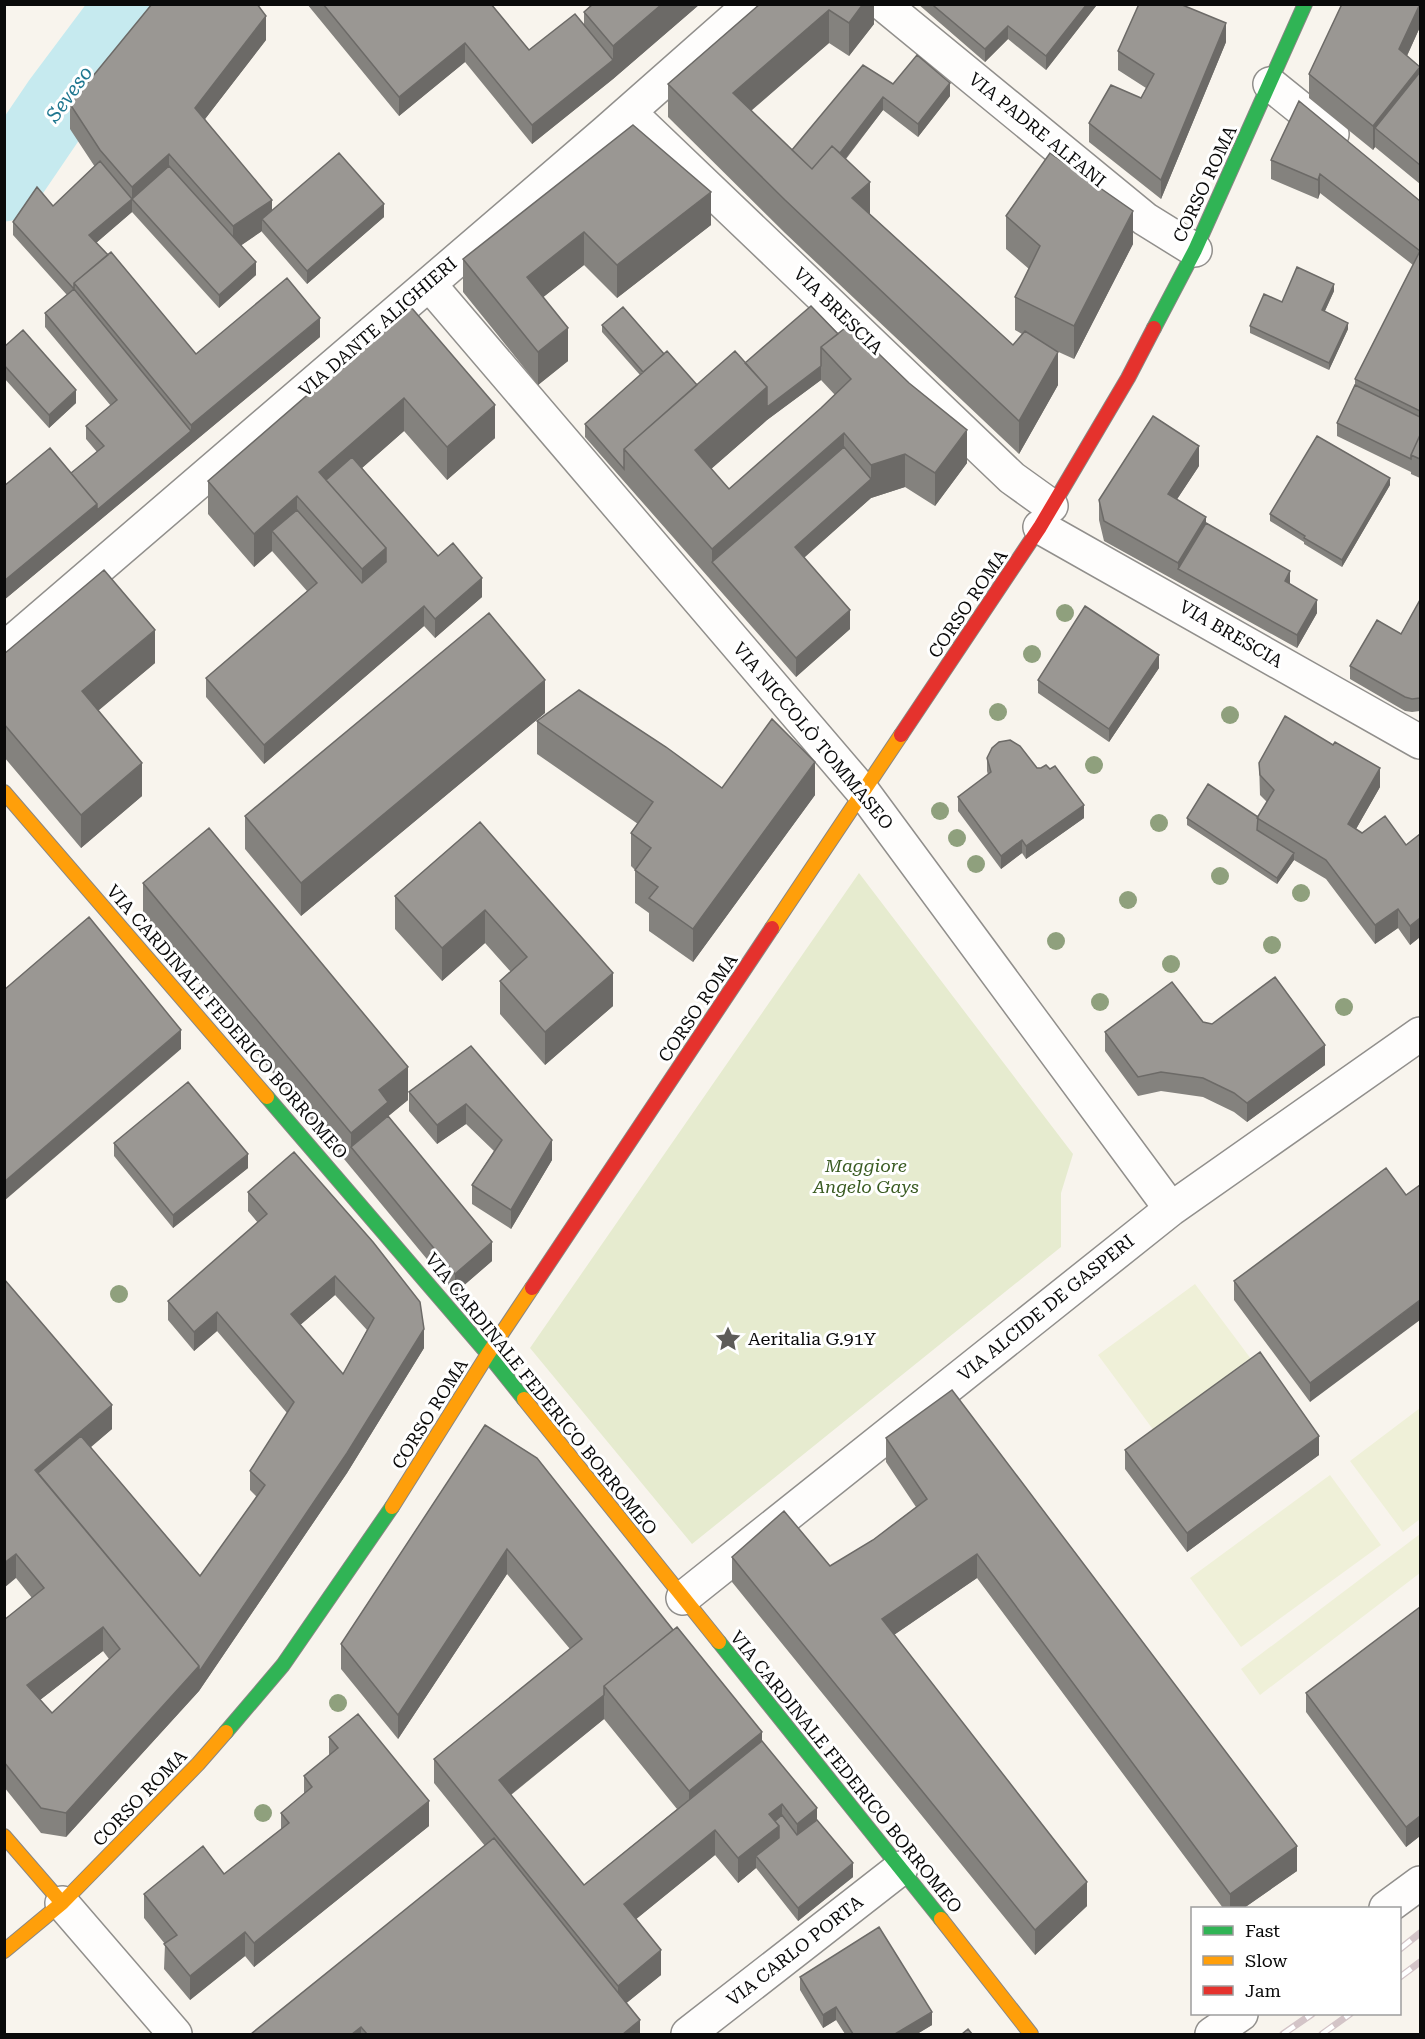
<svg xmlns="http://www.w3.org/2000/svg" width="1425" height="2039" viewBox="0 0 1425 2039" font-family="'Roboto Serif',serif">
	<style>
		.green { fill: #e6ebcf }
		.pitch { fill: #eff0d8 }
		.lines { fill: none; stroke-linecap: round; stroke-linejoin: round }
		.river { stroke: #c6eaef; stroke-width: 75 }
		.street-casing { stroke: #918f8c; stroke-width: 36 }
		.fast-casing { stroke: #888683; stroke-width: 16 }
		.slow-casing { stroke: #888683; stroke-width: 16 }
		.jam-casing { stroke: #888683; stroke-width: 16 }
		.street { stroke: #fefdfc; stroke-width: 33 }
		.fast { stroke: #30b455; stroke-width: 14 }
		.slow { stroke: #ff9f0a; stroke-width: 14 }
		.jam { stroke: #e5322d; stroke-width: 14 }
		.rail-casing { stroke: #d3c4c7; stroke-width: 7 }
		.rail { stroke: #fff; stroke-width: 4.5; stroke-dasharray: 14; stroke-linecap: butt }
		.tree { fill: #8fa07d }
		.wall { fill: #84827e; fill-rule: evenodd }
		.shaded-wall { fill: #6c6a67 }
		.building { fill: #9a9793; stroke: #6c6a67; stroke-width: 1.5; fill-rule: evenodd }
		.labels { text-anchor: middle; stroke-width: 6; stroke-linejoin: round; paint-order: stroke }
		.street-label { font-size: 18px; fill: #0a0a0a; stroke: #fff }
		.park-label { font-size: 18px; font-style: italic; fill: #395b21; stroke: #fff }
		.poi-label { font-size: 18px; fill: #0a0a0a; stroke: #fff; text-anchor: start }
		.water-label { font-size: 20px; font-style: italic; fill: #1f7790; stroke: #fff }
	</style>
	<rect width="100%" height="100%" fill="#f8f4ed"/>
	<path class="green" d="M859,873L1073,1154L1061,1193V1247L692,1544L530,1348Z"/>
	<path class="pitch" d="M1195,1284L1260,1371L1163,1443L1098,1355Z
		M1420,1408V1519L1403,1532L1350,1461Z
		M1330,1475L1381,1545L1241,1647L1190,1578Z
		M1420,1534V1573L1260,1695L1241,1669Z"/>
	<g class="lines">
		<path class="river" d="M4,184L59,103L133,4"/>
		<g class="street-casing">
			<path id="street" d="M883,4L1145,219L1195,250
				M1270,84L1332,134
				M629,112L1012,478L1051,506
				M429,284L864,793L1171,1209
				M1040,527L1420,742
				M4,649L606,132L751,4
				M683,1598L1171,1209L1420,1034
				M62,1903L175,2034
				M1386,1908L1420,1883
				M688,2034L901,1868
				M1212,2034L1241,2014"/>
		</g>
		<g class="fast-casing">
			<path id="fast" d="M1154,328L1195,250L1305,4
				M267,1097L488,1354L524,1399
				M719,1642L941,1919
				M226,1732L283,1665L392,1507"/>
		</g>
		<g class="slow-casing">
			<path id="slow" d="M4,792L267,1097
				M772,928L901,735
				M524,1399L719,1642
				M392,1507L488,1354L532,1288
				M4,1836L62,1903
				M941,1919L1031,2034
				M4,1951L62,1903L198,1764L226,1732"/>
		</g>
		<g class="jam-casing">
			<path id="jam" d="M901,735L1040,527L1128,378L1154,328
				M532,1288L772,928"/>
		</g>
		<use href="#street" class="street"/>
		<use href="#fast" class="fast"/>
		<use href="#slow" class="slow"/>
		<use href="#jam" class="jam"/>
		<g class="rail-casing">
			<path id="rail" d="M1400,1949L1420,1933
				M1400,1977L1420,1962
				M1283,2034L1312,2014
				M1322,2034L1350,2014"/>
		</g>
		<use href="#rail" class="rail"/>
	</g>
	<g class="tree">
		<circle cx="1065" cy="613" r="9"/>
		<circle cx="1032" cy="654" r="9"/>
		<circle cx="998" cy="712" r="9"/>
		<circle cx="1230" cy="715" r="9"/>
		<circle cx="1094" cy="765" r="9"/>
		<circle cx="940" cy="811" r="9"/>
		<circle cx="1159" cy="823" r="9"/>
		<circle cx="957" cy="838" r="9"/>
		<circle cx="976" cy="864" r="9"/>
		<circle cx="1220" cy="876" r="9"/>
		<circle cx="1301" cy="893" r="9"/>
		<circle cx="1128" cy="900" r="9"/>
		<circle cx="1056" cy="941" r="9"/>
		<circle cx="1272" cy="945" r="9"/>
		<circle cx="1171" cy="964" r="9"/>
		<circle cx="1100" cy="1002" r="9"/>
		<circle cx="1344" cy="1007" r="9"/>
		<circle cx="119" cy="1294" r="9"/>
		<circle cx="338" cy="1703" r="9"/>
		<circle cx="263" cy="1813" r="9"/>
	</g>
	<path class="wall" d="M307,4H491L529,50L584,25V12L700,4L613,79L532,144L465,62L399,116Z
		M760,4H874V24L849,56L829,43L751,111L792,150L893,84L950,96L918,137L883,110L846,159L870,214L1013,345L1022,334L1015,330V297L1029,269L1006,249V216L1133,244L1074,359L1052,349L1058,385L1019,454L785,233L668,117V84Z
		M918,4H1096V6L1046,70L1008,39L985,62Z
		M1420,27L1407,56L1420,73V184L1375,147L1373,150L1309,98V74Z
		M266,40L205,119L272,211L384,217L307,284L262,232V231L241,245L256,275L219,308L132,212L96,243L196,354L320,337L4,600V486L71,473L97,452L86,439V426L111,406L45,327V313L67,295L13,235V222L53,206L95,167L70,129V104Z
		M1226,42L1161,199L1089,142V123L1141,98L1146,88L1118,70V51Z
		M633,125L711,225L617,298L584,265L543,297L568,361L538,385L463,292V259Z
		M1271,160L1420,201V478L1411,474V472L1337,436V423L1355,385V379L1413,265L1320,193L1318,199L1271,179Z
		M1334,291L1325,311L1348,329L1329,370L1250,333V326L1282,302Z
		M410,306L495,438L447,480L404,431L362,468L438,556L482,597L435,638L424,626L264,764L206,697V678L307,591L272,551L254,567L208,514V481Z
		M811,306L967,463L935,506L905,487L871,498L804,557L850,629L796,677L585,437V424L640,375L602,332V325L664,354L697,385L745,363ZM821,380L835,395L821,408L729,489L711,469L767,420Z
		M4,347L76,403L49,428L4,378Z
		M1199,466L1177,499L1206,523L1290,584L1317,613L1297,648L1104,541L1099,520V500Z
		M1390,485L1342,567L1304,544V542L1270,521V514Z
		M1420,600V711L1412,712L1405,711L1350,679V666L1401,634Z
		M4,654L155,663L98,711L142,796L81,848L4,757Z
		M1159,668L1109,742L1038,693V680Z
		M545,713L301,916L245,849V816Z
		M537,721L722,788L815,795L693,962L649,931V913L635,903V870L631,866V833L638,824L537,754Z
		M987,758L1037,768L1084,818L1026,859L1022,853L1001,869L958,811V797L988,775L987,771Z
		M1259,763L1380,787L1356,829L1362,833L1406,845L1420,834V937L1410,945L1398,928L1375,944L1326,879L1294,860L1277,884L1187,825V818L1258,817L1267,802L1260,795Z
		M480,822L613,1006L545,1065L500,1014V981L511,972L485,943L442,981L395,929V896Z
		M143,883L408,1100L388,1116L492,1261L455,1293L143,916Z
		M1203,1022L1325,1065L1247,1122L1234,1112L1203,1097L1161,1091L1138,1096L1105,1051V1032Z
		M471,1046L552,1160L511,1229L472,1204V1185L494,1151L466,1124L437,1144L409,1111V1092Z
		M114,1143L248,1168L173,1228L114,1156Z
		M248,1192L424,1348L347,1473L199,1691L66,1837L41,1833L4,1787V1620L32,1598L16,1578L4,1279L112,1429L90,1448L200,1576L257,1497L250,1490V1471L287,1413L217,1331L194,1351L168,1320V1301L258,1223L248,1211ZM335,1295L367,1330L343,1374L300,1325ZM103,1651L109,1659L52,1713L40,1700Z
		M1406,1195L1310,1402L1234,1300V1281Z
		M485,1425L673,1630L762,1741L817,1820L853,1877L798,1921L756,1868L738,1883L715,1855L636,1919L661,1975L626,2003L640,2034H251L485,1846L434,1783V1759L570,1649L507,1574L398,1739L341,1669V1644ZM604,1719L677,1809L584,1885L511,1795Z
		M886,1438L1297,1871L1244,1908H1223L977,1578L894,1635L1087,1906L1035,1955L732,1582V1557L830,1566L873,1540L916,1507L886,1462Z
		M1125,1450L1319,1455L1187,1552L1125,1469Z
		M1420,1607V1836L1406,1847L1306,1712V1693Z
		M329,1737L429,1826L254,1967L245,1956L190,2000L164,1969L165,1944L144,1918V1894L224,1874L281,1829V1813L304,1794V1776L329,1756Z
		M800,1977L932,2025L917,2034H845L836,2020L823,2028L800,1990Z"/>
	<path class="shaded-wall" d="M662,4H700L613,79L532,144V125L613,60V46Z
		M863,4H874V24L849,56V23Z
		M1087,4H1096V6L1046,70V56Z
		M1420,4V27L1399,73V49Z
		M829,10V43L733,126V93Z
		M266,16V40L195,132V108Z
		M1226,23V42L1161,199V180Z
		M1008,26V39L985,62V49Z
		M465,43V62L399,116V97Z
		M1420,67V91L1375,128V147L1373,150V126Z
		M950,83V96L918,137V124Z
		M883,97V110L812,202V189Z
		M169,154V179L132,199V212L89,249V235L132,199V187Z
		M1320,174V193L1318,199V180Z
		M870,182V215L852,198Z
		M711,192V225L617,298V265Z
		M272,200V224L262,219V231L233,251V226Z
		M384,204V217L307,284V271Z
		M1133,211V244L1074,359V326Z
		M584,232V265L527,310V277Z
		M256,262V275L219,308V295Z
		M1334,284V291L1322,317V310Z
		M320,318V337L4,600V581L97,504L191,431V425Z
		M1348,323V329L1329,370V363Z
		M568,328V361L538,385V352Z
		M1058,352V385L1019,454V421Z
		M821,366V380L767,420V407Z
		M767,387V420L695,483V450Z
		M76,390V403L49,428V415Z
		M404,398V431L329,497L319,472Z
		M495,405V438L447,480V447Z
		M967,430V463L935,506V473Z
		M844,433V466L712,562V549Z
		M1199,446V466L1168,513V494Z
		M905,454V487L871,498L795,566V547L871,479V465Z
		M1390,478V485L1342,567V560Z
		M297,496V529L272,531V551L254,567V534Z
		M1206,517V536L1178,569V563Z
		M386,548V581L362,602V569Z
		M1290,571V584L1285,581Z
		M482,578V597L435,638V619Z
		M1317,600V613L1297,648V635Z
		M424,606V626L264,764V745Z
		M850,610V629L796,677V658Z
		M155,630V663L82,724V691Z
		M1159,655V668L1109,742V729Z
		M545,680V713L301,916V883Z
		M815,762V795L693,962V929Z
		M142,763V796L81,848V815Z
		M1380,768V787L1348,843V824Z
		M1084,805V818L1026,859V846Z
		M1022,840V853L1001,869V856Z
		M1294,853V860L1277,884V878Z
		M1398,909V928L1375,944V925Z
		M485,910V943L442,981V948Z
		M1420,918V937L1410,945V926Z
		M613,973V1006L545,1065V1032Z
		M181,1030V1049L4,1201V1182Z
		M1325,1045V1065L1247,1122V1103Z
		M408,1067V1100L351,1147V1133L379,1090Z
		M466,1104V1124L437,1144V1125Z
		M552,1140V1160L511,1229V1210Z
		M248,1154V1168L173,1228V1215Z
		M492,1242V1261L455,1293V1274Z
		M335,1276V1295L291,1333V1314Z
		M1420,1300V1320L1310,1402V1383Z
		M217,1312V1331L194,1351V1332Z
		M424,1329V1348L347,1473L199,1691L66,1837V1813Z
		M112,1405V1429L44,1486L35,1470Z
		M1319,1436V1455L1187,1552V1533Z
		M507,1549V1574L398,1739V1715Z
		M16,1554V1578L4,1588V1563Z
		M977,1554V1578L882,1643V1619Z
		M103,1627V1651L27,1710V1685Z
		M604,1695V1719L499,1804V1780Z
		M762,1732V1765L689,1824V1791Z
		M429,1801V1826L254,1967V1943Z
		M782,1804V1829L779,1851L756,1856V1868L738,1883V1858L769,1814Z
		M817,1808V1833L797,1849V1824Z
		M1420,1816V1836L1406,1847V1827Z
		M715,1830V1855L624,1929V1904Z
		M1297,1846V1871L1244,1908H1230V1894Z
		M853,1863V1877L798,1921V1908Z
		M1087,1882V1906L1035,1955V1930Z
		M245,1932V1956L190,2000V1976Z
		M661,1950V1975L618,2010V1986Z
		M836,2007V2020L823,2028V2015Z
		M932,2012V2025L917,2034H895Z
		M640,2020V2034H623Z
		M361,2027V2034H352Z"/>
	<path class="building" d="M152,4H257L266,16L195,108L272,200L233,226L169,154L132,187L100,150L70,104Z
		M323,4H491L529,50L575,14L613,60L532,125L465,43L399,97Z
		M593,4H662L613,46L584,12Z
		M760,4H863L849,23L829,10L733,93L812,169L832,146L870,182L852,198L1013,345L1025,331L1058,352L1019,421L785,200L668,84Z
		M935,4H1087L1046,56L1008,26L985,49L934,6Z
		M1139,4H1180L1226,23L1161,180L1089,123L1111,85L1141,98L1154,74L1118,51Z
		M1342,4H1420L1399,49L1420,67L1373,126L1309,74Z
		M917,55L950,83L918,124L883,97L840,153L832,146L812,169L792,150L863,65L893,84Z
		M1420,72V165L1375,128Z
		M1299,101L1420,201V411L1355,379L1420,251L1320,174L1318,180L1271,160Z
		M633,125L711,192L617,265L584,232L527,277L568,328L538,352L463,259Z
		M339,153L384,204L307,271L262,219Z
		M1050,153L1133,211L1074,326L1015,297L1040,246L1006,216Z
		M100,161L132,199L89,235L108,255L74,283V289L13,222L37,187L53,206Z
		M169,166L256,262L219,295L132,199Z
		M111,252L196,354L287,278L320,318L191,425L74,283Z
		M1297,267L1334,284L1322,310L1348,323L1329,363L1250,326L1264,294L1282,302Z
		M74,289L191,431L97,510V504L71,473L104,446L86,426L117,400L45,313Z
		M410,306L495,405L447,447L404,398L319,472L386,548L362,569L297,496L254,534L208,481Z
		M811,306L838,334L821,347V366L767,407V387L745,363Z
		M623,307L664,354L643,372L602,325Z
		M849,325L909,383L967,430L935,473L905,454L871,465L844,433L712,549L624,449L735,351L767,387L695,450L729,489L821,408L851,379L821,347Z
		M23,330L76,390L49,415L4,365V347Z
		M667,351L697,385L624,449V469L585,424Z
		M1355,385L1420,417V435L1411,455V459L1337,423Z
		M1153,416L1199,446L1168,494L1206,517L1178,563L1104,521L1099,500Z
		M1420,435V459L1411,455Z
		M1317,436L1390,478L1342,560L1304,538L1305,536L1270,514Z
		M844,447L871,479L795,547L850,610L796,658L712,562Z
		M50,448L97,504L4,581V486Z
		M352,457L438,556L453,543L482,578L435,619L424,606L264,745L206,678L317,583L272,531L297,510L362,583L386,562V548L326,480Z
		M1206,523L1290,571L1285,581L1317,600L1297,635L1178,569Z
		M104,570L155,630L82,691L142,763L81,815L4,724V654Z
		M1420,600V698L1412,699L1405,697L1350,666L1377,620L1401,634Z
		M1085,606L1159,655L1109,729L1038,680Z
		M489,613L545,680L301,883L245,816Z
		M579,690L666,747L722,788L772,719L815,762L693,929L649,898L658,887L635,870L651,848L631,833L653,802L537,721Z
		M1285,716L1333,745L1335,742L1380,768L1348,824L1362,833L1385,816L1406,845L1420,834V918L1410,926L1398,909L1375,925L1326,860L1257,818L1274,790L1260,775L1259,763Z
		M1010,740L1020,746L1037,768H1041L1046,765L1050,769L1055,766L1084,805L1026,846L1022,840L1001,856L958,797L991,772L987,758L992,748L999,742Z
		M1208,784L1258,817L1257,830L1294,853L1277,878L1187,818Z
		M480,822L613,973L545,1032L500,981L527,957L485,910L442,948L395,896Z
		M209,828L408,1067L379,1090L388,1102L351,1133L143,883Z
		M89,917L181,1030L4,1182V990Z
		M1275,977L1325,1045L1247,1103L1234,1093L1203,1078L1161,1072L1138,1077L1105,1032L1172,982L1203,1022L1212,1024Z
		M471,1046L552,1140L511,1210L472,1185L502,1140L466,1104L437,1125L409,1092Z
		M188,1082L248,1154L173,1215L114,1143Z
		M388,1116L492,1242L455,1274L351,1147Z
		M294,1152L373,1242L420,1302L424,1329L347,1453L199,1672V1666L38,1473L81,1436L200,1576L265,1485L250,1471L294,1402L217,1312L194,1332L168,1301L267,1214L248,1192ZM335,1276L374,1318L343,1374L291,1314Z
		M1386,1168L1406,1195L1420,1185V1300L1310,1383L1234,1281Z
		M4,1279L112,1405L35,1470L199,1666L66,1813L41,1808L4,1762V1620L44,1588L16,1554L4,1563ZM103,1627L120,1649L52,1713L27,1685Z
		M1260,1352L1319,1436L1187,1533L1125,1450Z
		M952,1390L1297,1846L1230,1894L977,1554L882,1619L1087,1882L1035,1930L732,1557L784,1511L830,1566L873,1540L927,1499L886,1438Z
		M485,1425L537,1458L673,1630L604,1686V1695L499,1780L584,1885L762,1741L817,1808L797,1824L782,1804L769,1814L779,1826L738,1858L715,1830L624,1904L661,1950L618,1986L434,1759L582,1639L507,1549L398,1715L341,1644Z
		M1420,1607V1816L1406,1827L1306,1693Z
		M677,1627L762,1732L689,1791L604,1686Z
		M358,1714L429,1801L254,1943L245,1932L190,1976L164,1944L177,1935L144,1894L203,1846L224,1874L289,1823L281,1813L312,1787L304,1776L338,1748L329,1737Z
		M782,1815L797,1835L817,1820L853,1863L798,1908L756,1856L779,1838V1826L775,1821Z
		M494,1838L640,2020L623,2034H367L361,2027L352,2034H251Z
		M879,1927L932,2012L895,2034H853L836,2007L823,2015L800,1977Z
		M968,2029L972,2034H962Z"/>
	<defs>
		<g id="sight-bare" transform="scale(2.07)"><path d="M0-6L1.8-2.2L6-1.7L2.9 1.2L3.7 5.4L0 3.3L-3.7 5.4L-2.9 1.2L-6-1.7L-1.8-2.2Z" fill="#5d5c59" stroke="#fff" stroke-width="2.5" paint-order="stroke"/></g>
	</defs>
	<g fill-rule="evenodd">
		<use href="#sight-bare" x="728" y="1339"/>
	</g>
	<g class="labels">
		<g class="street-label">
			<text transform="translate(1037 130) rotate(39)" y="6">VIA PADRE ALFANI</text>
			<text transform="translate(1205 184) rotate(-65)" y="6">CORSO ROMA</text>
			<text transform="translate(838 311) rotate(44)" y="6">VIA BRESCIA</text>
			<text transform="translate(378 327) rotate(-41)" y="6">VIA DANTE ALIGHIERI</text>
			<text transform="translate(968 604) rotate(-56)" y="6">CORSO ROMA</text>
			<text transform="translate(1231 634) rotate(30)" y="6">VIA BRESCIA</text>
			<text transform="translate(813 736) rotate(50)" y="6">VIA NICCOLÒ TOMMASEO</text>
			<text transform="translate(698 1008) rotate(-56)" y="6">CORSO ROMA</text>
			<text transform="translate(227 1022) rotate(49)" y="6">VIA CARDINALE FEDERICO BORROMEO</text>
			<text transform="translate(1046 1308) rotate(-39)" y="6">VIA ALCIDE DE GASPERI</text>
			<text transform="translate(541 1394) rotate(51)" y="6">VIA CARDINALE FEDERICO BORROMEO</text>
			<text transform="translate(430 1414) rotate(-58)" y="6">CORSO ROMA</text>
			<text transform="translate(846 1772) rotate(51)" y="6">VIA CARDINALE FEDERICO BORROMEO</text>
			<text transform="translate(140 1798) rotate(-46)" y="6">CORSO ROMA</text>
			<text transform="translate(795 1951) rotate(-38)" y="6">VIA CARLO PORTA</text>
		</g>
		<g class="park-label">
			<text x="866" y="1172">Maggiore<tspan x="866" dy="21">Angelo Gays</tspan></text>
		</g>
		<g class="poi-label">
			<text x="748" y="1345">Aeritalia G.91Y</text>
		</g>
		<g class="water-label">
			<text transform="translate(69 94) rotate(-54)" y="7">Seveso</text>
		</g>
	</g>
	<rect width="1425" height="2039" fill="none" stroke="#0a0a0a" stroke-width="12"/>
	<rect x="1191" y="1907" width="210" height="108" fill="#ffffff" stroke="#9d9d9d" stroke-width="1.5"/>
	<rect x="1203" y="1926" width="30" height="9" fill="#30b455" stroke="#9d9d9d" stroke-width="1.5"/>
	<text x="1245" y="1937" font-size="18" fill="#0a0a0a">Fast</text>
	<rect x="1203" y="1956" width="30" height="9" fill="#ff9f0a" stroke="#9d9d9d" stroke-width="1.5"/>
	<text x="1245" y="1967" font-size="18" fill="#0a0a0a">Slow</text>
	<rect x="1203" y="1986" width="30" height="9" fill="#e5322d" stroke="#9d9d9d" stroke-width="1.5"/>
	<text x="1245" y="1997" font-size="18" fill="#0a0a0a">Jam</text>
</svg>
